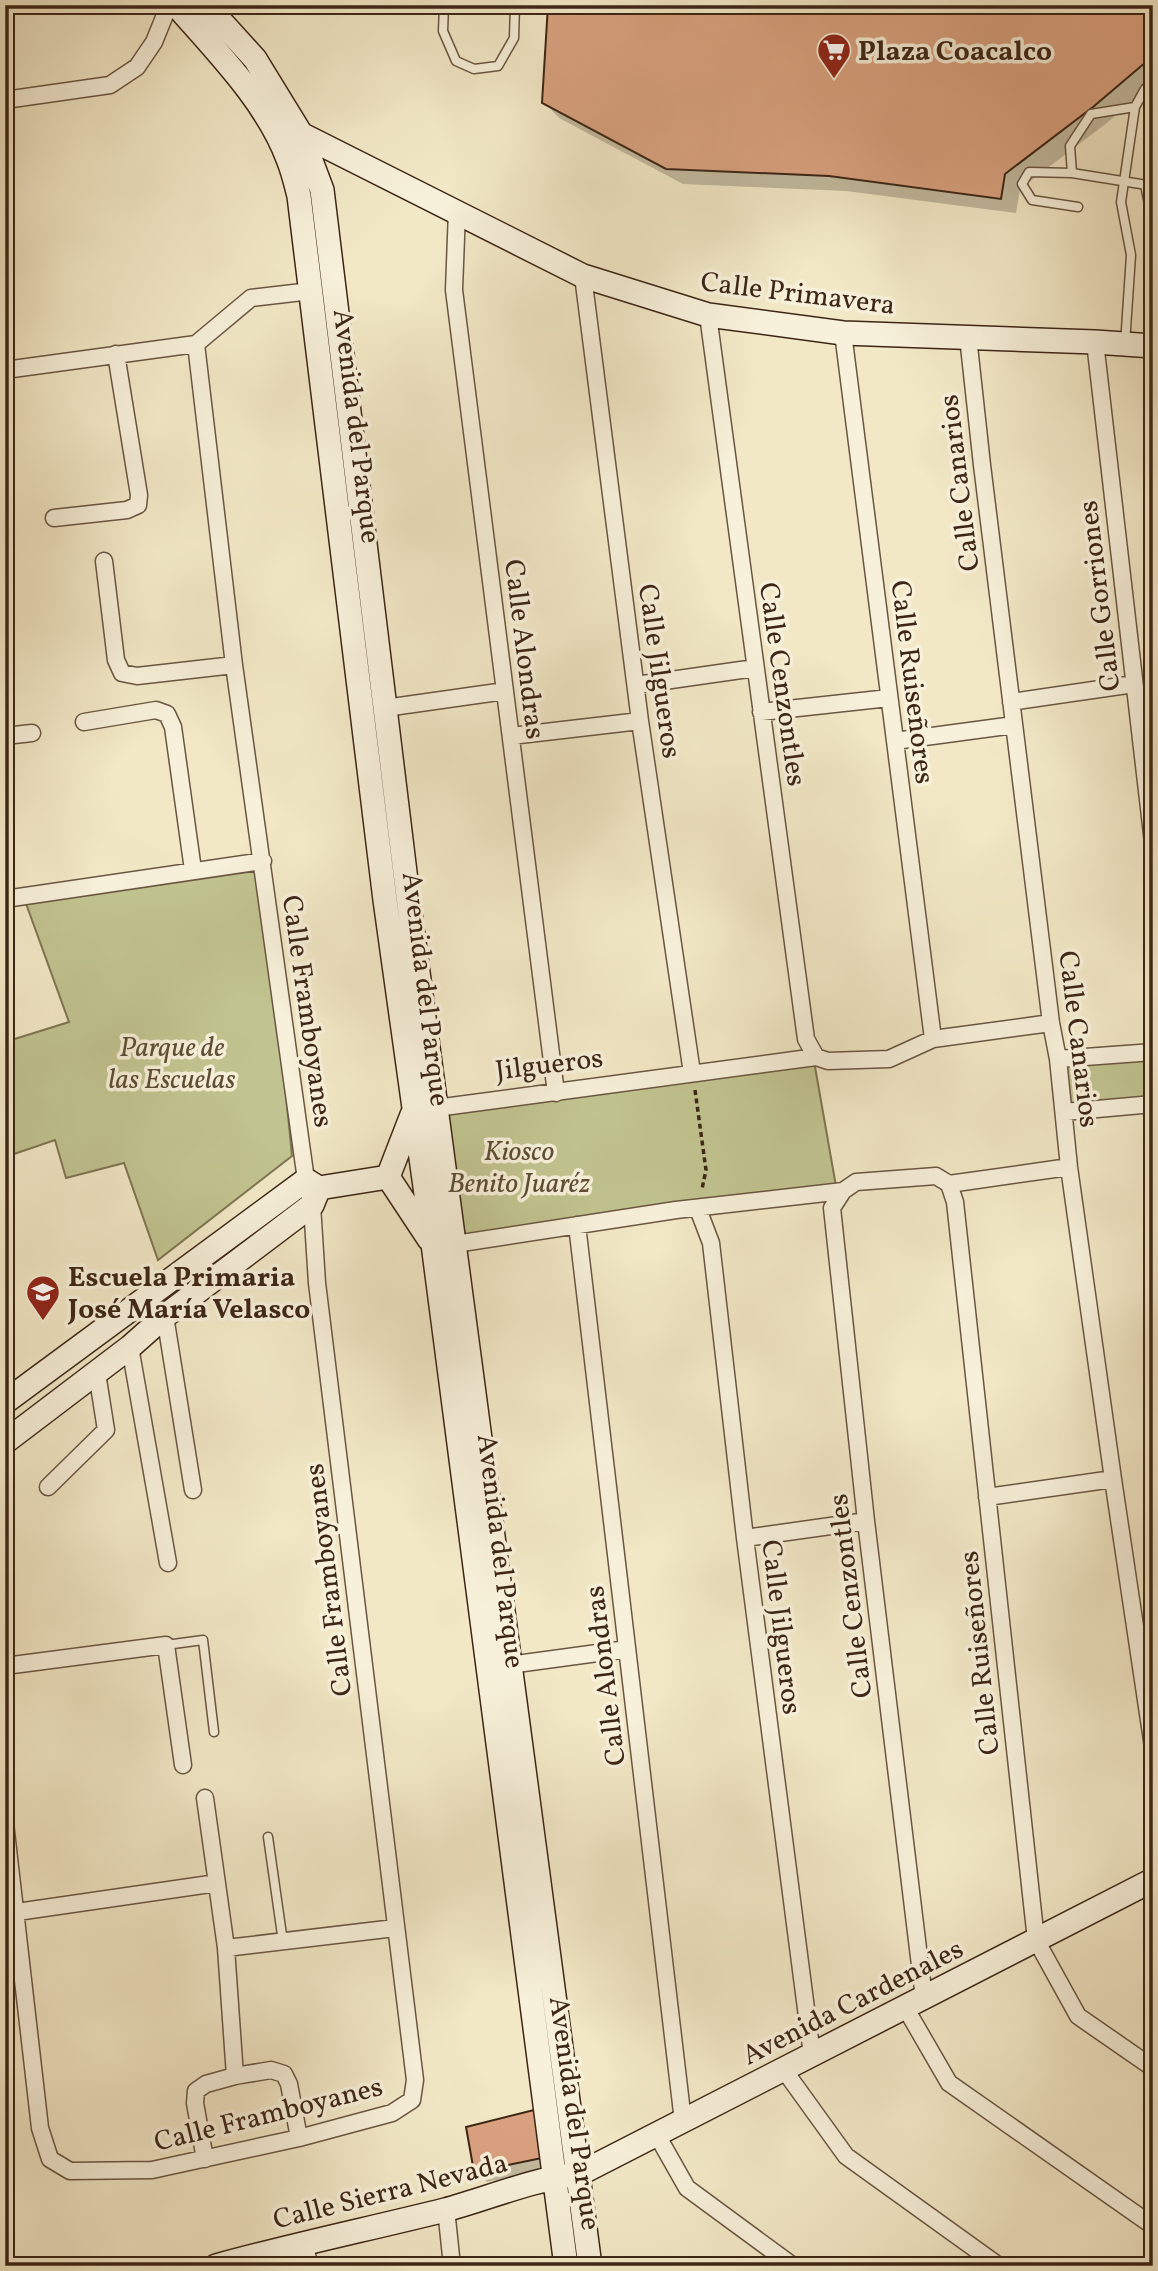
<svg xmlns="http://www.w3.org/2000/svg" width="1158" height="2271" viewBox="0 0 1158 2271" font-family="Vollkorn,serif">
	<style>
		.green { fill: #c1c490; stroke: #7f7553; stroke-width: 2 }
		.shadow { fill: #0003 }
		.building { fill: #d9a17f; stroke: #3d2616; stroke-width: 2 }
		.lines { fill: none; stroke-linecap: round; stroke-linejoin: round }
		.lane-casing { stroke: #6a5642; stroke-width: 11 }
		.street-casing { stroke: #6a5642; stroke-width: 19 }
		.secondary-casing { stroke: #3d2616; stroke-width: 26 }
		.path { stroke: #3d2616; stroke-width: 3.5; stroke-dasharray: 5 3.5; stroke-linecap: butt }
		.lane { stroke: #f7f0da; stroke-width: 8 }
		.street { stroke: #f7f0da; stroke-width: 16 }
		.secondary { stroke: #f7f0da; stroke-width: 23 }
		.labels { text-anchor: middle; stroke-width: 7; stroke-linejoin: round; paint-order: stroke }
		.poi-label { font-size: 28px; font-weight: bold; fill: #3d2616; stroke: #f7f0da; text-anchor: start }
		.street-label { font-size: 28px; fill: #3d2616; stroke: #f7f0da }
		.park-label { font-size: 28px; font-style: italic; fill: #5e4e34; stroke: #f7f0da }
	</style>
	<rect width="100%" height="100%" fill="#f2e8c6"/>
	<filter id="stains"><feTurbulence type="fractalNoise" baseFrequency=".00286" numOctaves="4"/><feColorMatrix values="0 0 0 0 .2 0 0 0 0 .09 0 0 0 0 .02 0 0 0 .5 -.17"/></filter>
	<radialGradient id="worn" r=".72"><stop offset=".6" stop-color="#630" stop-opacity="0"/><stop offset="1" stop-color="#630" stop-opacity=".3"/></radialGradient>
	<path class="green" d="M263,861L292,1156L158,1260L124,1163L66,1178L55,1140L5,1157V1042L69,1022L24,898Z
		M1153,1052V1104L1064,1112L1058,1059Z
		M814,1061L837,1192L456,1243L436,1108Z"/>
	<path class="shadow" d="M1153,6V84L1108,122L1020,189L1016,213L846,191L683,184L559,118L544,102Z
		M549,2123L553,2169L487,2182L476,2171Z"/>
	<path class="building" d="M548,5H1153V56L1093,107L1005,174L1001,199L829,176L666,169L542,103Z
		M538,2109L542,2158L474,2172L466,2127Z"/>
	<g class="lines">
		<g class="lane-casing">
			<path id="lane" d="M444,5L443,31L456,61L474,69L498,66L514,38L515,5
				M1135,107L1091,114L1070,146L1072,173L1153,186
				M1072,173L1029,172L1022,184L1032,200L1078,207
				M1145,185L1150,209L1153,211
				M1125,344L1131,255L1121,202L1135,107L1145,89L1153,82
				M166,1645L203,1640L214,1732
				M268,1837L283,1942"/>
		</g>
		<g class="street-casing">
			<path id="street" d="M5,100L110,85L137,67L154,42L169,5
				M457,211L454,290L556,1093
				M583,276L640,721L692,1073
				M708,315L806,1039L816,1057
				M843,333L933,1039
				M968,337L982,465L1051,1023L1058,1059L1069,1167L1113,1479L1153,1747
				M1095,342L1153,843
				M5,370L196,344L251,298L311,291
				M54,518L127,510L138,505L139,495L116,354
				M104,561L116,660L122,673L137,676L234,665
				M636,685L755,668
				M1011,702L1134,684
				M385,708L505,691
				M761,712L889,698
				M84,722L156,710L167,714L173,727L193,870
				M5,736L32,733
				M511,736L640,721
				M895,741L1014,725
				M5,899L263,861
				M1058,1059L1153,1052
				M436,1108L816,1057L828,1061L889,1059L933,1039L1051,1023
				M1064,1112L1153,1104
				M949,1184L955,1202L1036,1940L1078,2016L1153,2068
				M843,1191L832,1208L866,1521L924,1998
				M698,1209L711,1243L745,1538L812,2055
				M577,1225L683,2121
				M455,1244L676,1210L843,1191L856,1182L936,1176L949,1184L1069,1167
				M165,1316L193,1490
				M130,1347L168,1563
				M48,1487L106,1430L97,1373
				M987,1497L1113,1479
				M745,1538L866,1521
				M509,1665L627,1649
				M5,1666L166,1645L183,1765
				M205,1798L226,1948L235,2076L206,2084L196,2091L195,2103L205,2159
				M5,1823L40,2128L50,2159L70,2171L152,2170L299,2138L392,2113L412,2100L415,2080L317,1283L312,1205L306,1180L234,665L196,344
				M17,1912L217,1883
				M226,1948L395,1928
				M905,2007L949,2083L1153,2226
				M784,2070L846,2156L999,2266
				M235,2076L271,2070L284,2074L289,2084L299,2138
				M657,2135L687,2188L793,2266
				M446,2209L452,2266
				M305,2242L309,2266"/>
		</g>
		<g class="secondary-casing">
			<path id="secondary" d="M176,5C216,51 267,102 288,159C293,171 296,184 299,196L385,900L433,1244L566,2266
				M206,5L255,59L301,134L322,190L408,897L590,2266
				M295,131L583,276L708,315L843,333L1095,342L1153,346
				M388,1177L429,1239
				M388,1177L412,1115
				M5,1402L306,1180L319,1188L388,1177
				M5,1442L130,1347L165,1316L312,1205L319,1188
				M216,2266C292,2245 369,2229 445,2210C489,2198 533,2179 579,2174L1153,1880"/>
		</g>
		<path class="path" d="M695,1090L706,1170L702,1189"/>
		<use href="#lane" class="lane"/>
		<use href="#street" class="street"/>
		<use href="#secondary" class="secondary"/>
	</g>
	<defs>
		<g id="supermarket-pin" transform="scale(1.75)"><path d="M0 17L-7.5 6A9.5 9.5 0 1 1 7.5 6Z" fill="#8f2418" stroke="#f7f0da"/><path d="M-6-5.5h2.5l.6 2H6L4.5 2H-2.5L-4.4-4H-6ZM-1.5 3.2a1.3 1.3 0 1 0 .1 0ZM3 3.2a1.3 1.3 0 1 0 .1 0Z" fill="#fff"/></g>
		<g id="school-pin" transform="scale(1.75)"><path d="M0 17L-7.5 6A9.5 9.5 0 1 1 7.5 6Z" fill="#8f2418" stroke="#f7f0da"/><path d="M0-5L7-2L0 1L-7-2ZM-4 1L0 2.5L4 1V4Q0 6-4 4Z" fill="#fff"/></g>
	</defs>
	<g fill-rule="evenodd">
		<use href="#supermarket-pin" x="834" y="50"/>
		<use href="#school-pin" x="43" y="1292"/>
	</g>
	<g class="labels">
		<g class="poi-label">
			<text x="858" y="60">Plaza Coacalco</text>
			<text x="68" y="1286">Escuela Primaria<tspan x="68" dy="32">José María Velasco</tspan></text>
		</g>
		<g class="street-label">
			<text transform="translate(798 292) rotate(7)" y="10">Calle Primavera</text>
			<text transform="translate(358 426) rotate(83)" y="10">Avenida del Parque</text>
			<text transform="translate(958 483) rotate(-97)" y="10">Calle Canarios</text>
			<text transform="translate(1098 596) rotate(-97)" y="10">Calle Gorriones</text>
			<text transform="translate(526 649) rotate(83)" y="10">Calle Alondras</text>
			<text transform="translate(661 671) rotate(82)" y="10">Calle Jilgueros</text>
			<text transform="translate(914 682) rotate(83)" y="10">Calle Ruiseñores</text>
			<text transform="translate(784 684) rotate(82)" y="10">Calle Cenzontles</text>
			<text transform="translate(427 989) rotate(83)" y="10">Avenida del Parque</text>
			<text transform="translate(309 1011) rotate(82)" y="10">Calle Framboyanes</text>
			<text transform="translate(1080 1039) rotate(83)" y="10">Calle Canarios</text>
			<text transform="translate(549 1063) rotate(-7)" y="10">Jilgueros</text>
			<text transform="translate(502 1551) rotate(83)" y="10">Avenida del Parque</text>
			<text transform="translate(327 1580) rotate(-97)" y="10">Calle Framboyanes</text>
			<text transform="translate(849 1596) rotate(-97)" y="10">Calle Cenzontles</text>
			<text transform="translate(783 1627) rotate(83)" y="10">Calle Jilgueros</text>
			<text transform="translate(978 1653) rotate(-96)" y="10">Calle Ruiseñores</text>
			<text transform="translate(604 1676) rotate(-97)" y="10">Calle Alondras</text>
			<text transform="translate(852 2001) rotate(-27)" y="10">Avenida Cardenales</text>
			<text transform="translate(268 2113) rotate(-14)" y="10">Calle Framboyanes</text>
			<text transform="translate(576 2113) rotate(82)" y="10">Avenida del Parque</text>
			<text transform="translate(390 2190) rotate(-14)" y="10">Calle Sierra Nevada</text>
		</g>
		<g class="park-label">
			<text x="172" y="1056">Parque de<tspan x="172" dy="32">las Escuelas</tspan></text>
			<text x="519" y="1160">Kiosco<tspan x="519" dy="32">Benito Juaréz</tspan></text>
		</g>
	</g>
	<rect width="1158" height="2271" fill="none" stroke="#f2e8c6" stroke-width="28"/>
	<rect x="7" y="7" width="1144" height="2257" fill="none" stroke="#3d2616" stroke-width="3.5"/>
	<rect x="14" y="14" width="1130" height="2243" fill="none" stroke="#3d2616" stroke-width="2"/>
	<rect width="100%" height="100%" filter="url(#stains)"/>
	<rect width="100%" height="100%" fill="url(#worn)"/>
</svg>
